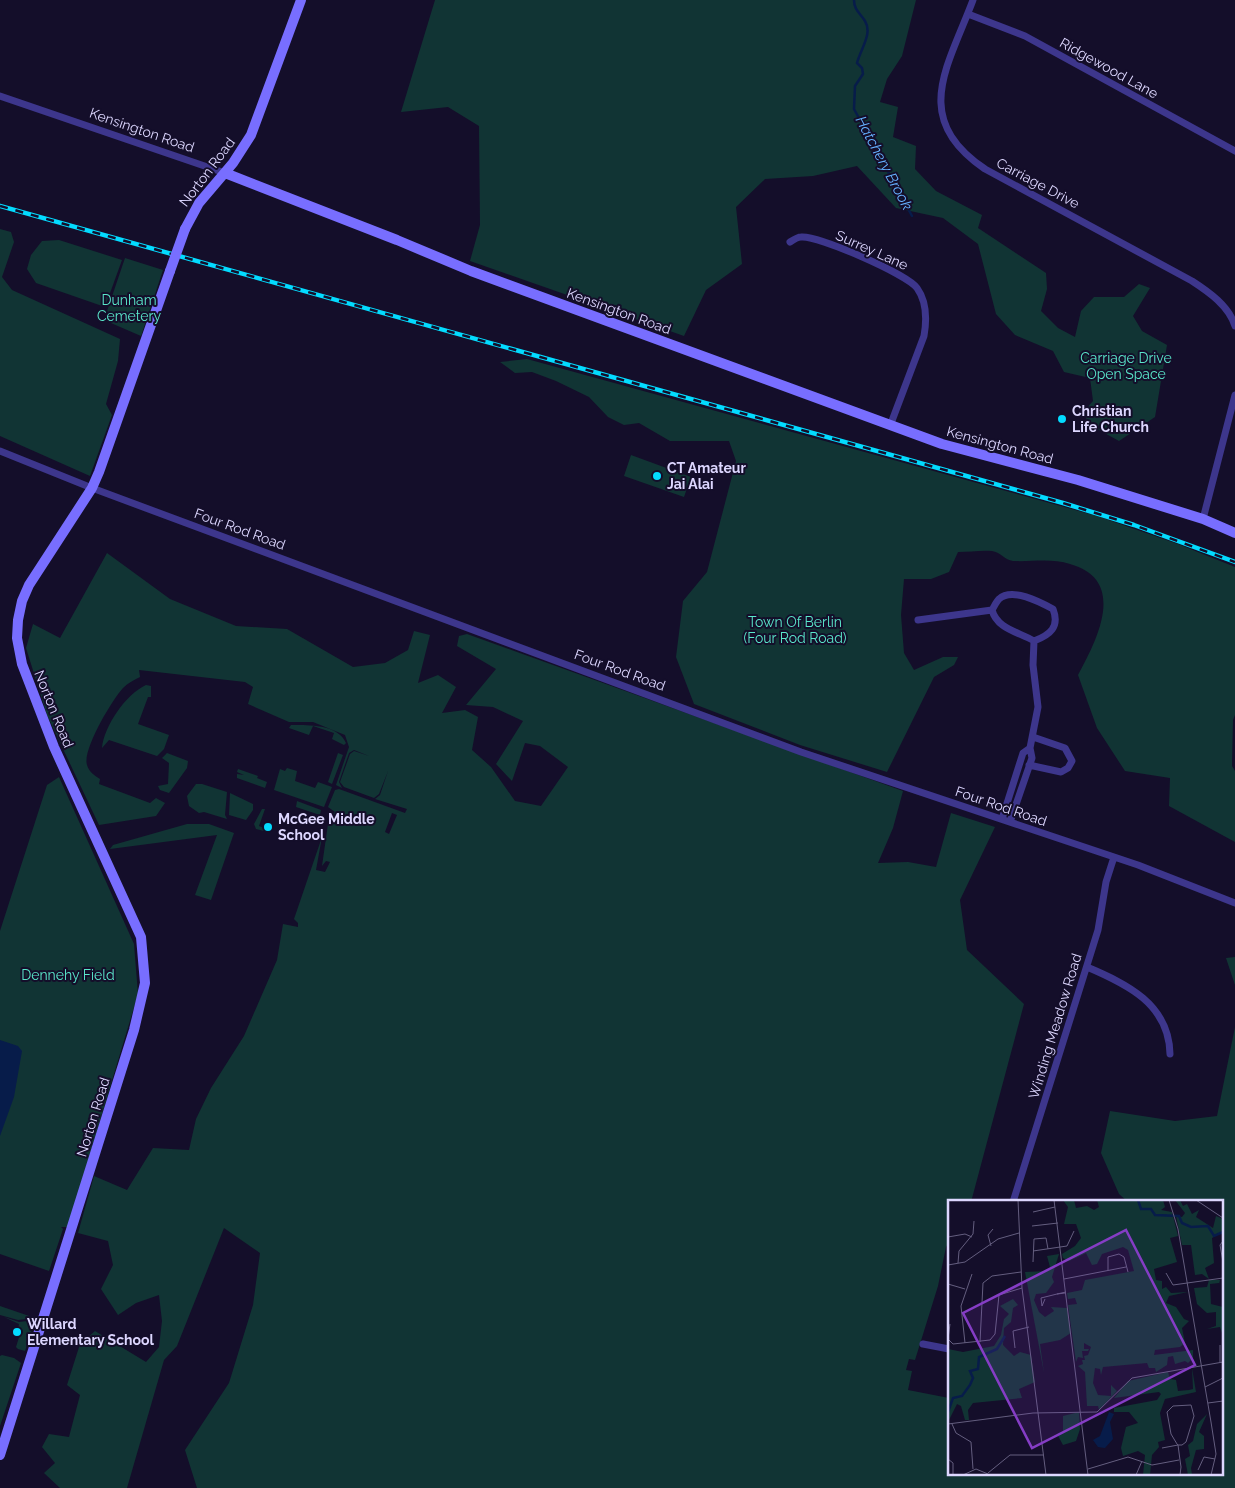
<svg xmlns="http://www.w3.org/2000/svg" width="1235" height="1488" viewBox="0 0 1235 1488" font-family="Raleway,sans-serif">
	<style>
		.green { fill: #113434; fill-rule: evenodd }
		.water { fill: #071c4a }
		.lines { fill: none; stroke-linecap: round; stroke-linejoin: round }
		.stream { stroke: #071c4a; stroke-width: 2.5 }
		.street { stroke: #3d368c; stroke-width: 7 }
		.secondary { stroke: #786eff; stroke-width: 10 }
		.rail-casing { stroke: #03dbff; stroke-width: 4.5 }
		.rail { stroke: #140e2a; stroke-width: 2.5; stroke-dasharray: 8; stroke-linecap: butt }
		.secondary-bridge { stroke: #786eff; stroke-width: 10 }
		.poi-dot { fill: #03dbff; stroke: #140e2a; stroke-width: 2 }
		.labels { text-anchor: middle; stroke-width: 4; stroke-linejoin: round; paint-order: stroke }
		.street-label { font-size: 14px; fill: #ddd7ff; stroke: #140e2a }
		.park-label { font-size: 14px; fill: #5ae8cb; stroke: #140e2a }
		.poi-label { font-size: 14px; font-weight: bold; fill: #ddd7ff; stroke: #140e2a; text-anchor: start }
		.water-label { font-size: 15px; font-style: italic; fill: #65b1ff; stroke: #140e2a }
		.inset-river { fill: none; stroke: #071c4a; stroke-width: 2.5 }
		.inset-road { fill: none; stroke: #645e7f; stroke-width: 1 }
		.view { fill: #853dc5; fill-opacity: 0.15; stroke: #853dc5; stroke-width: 2.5 }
		.inset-edge { fill: none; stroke: #ddd7ff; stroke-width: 2.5 }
	</style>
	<rect width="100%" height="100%" fill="#140e2a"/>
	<path class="green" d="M435,0H916L902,56L887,79L880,102L898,107L893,137L916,146L915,169L936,191L982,215L978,228L1046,273L1047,289L1041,311L1058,328L1075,337L1081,311L1094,297H1124L1139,284L1150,288L1133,316L1142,331L1167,345L1155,417L1119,441L1088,424L1084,411L1093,401L1090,378L1064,372L1053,351L1015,335L996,314L978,244L943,218L896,208L857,166L813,176L765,179L736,207L742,264L706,290L684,336L470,261L480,225L479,126L448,107L401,112Z
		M0,229L11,232L14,242L2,277L12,290L120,339L118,361L106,404L112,415L90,476L0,436Z
		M59,240L122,260L105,307L36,283L27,269L31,255L42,241Z
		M125,258L163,270L141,336L104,320Z
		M527,359L1097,516L1178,544L1235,567V715L1233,720L1232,766L1235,771V842L1169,806L1170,778L1125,771L1097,728L1078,675C1097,640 1128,580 1070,564C1052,558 1031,562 1013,561C1005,560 1000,552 992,551C981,550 969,552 958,552L949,572L931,579H904L901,615L904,653L914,670L943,657H958L954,665L934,677L887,772L800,745L694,704L676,657L683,601L707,572L736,461L729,441H670L639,423L624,425L608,417L589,397L556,381L532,372L515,373L500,362Z
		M631,455L691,477L684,497L624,476Z
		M107,553L170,599L236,626L287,629L353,667L385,663L408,650L414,631L430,635L418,683L438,675L456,687L442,713L465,710L478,717L472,750L491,767L515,801L541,806L568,767L540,746L525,743L512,781L496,764L523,721L493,707L466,705L496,669L457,646L459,636L467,634L903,791L893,828L878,863L908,862L936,867L951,813L995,827L960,900L967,950L1024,1004L971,1202H949V1242L946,1247L938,1286L915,1360L909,1359L906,1370L912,1371L908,1390L949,1398V1474H1221V1202H1128L1119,1194L1101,1153L1110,1111L1175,1121L1217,1116L1235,1027V1488H197L185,1450L229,1383L253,1305L260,1253L224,1228L177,1346L164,1360L127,1488H60L44,1473L55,1463L42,1447L49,1434L69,1437L80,1395L67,1385L80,1344L95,1331L146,1362L159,1347L162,1321L159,1295L136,1303L118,1315L101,1289L113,1265L108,1241L78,1233L94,1176L127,1190L153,1148L189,1150L196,1119L211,1088L244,1036L277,960L283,924L298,927V923L294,919L322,837L316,870L325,872L330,862L326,861L322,866L329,817L335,812L328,807L335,790L339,789L405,813L407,809L375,799L380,795L388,771L379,794L374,798L344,787L340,782L350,754L354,751L369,756L354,750L349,753L339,782L342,788L336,785L349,747L345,735L313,722H289L248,704L253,687L245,682L139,670L140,677C134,680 128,683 123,688C112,700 82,750 87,765C89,772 95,776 100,779L99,784L150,803L156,798L165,803L156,816L99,825L47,715L26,648L33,624L60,638ZM392,813L397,815L389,834L385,832Z
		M146,685L151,686V697H148L138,724L169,735L164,749L157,756L109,740L102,748C104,726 126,694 146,685Z
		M291,725C308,725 338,724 346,743L344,745L332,739L334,733L313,726L309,735L289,728Z
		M167,753L188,761L187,768L169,793L160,790L158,786L168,784L169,763L162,758Z
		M338,753L343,755L332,784L328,782Z
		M287,768L297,771L295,781L315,788L318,782L332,787L324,807L274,790L280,769L285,771Z
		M238,769L258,776L257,778L267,782L265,788L237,778V774L244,775L237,772Z
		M59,777L134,944L138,994L68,1227H61L63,1229L49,1271L0,1254V931L47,785Z
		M196,784H202L227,792L225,815L227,819L204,812L199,813L189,806L187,796Z
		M230,793L253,804V810L246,820L229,815Z
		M297,801L321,810L320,815L296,807Z
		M262,809H265L259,826L264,828V831L256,829L254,824Z
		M187,824H209L234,833L211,900L195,895L217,835L110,849L113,845Z
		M1235,957V985L1226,958Z
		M0,1306L35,1318L18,1320L0,1315Z
		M4,1317L19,1322L35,1320L25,1351L18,1349L16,1347L21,1331L18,1329L19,1324Z
		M2,1355L14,1358L21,1363L0,1426V1356Z"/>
	<path class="water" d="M0,1040L18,1046L22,1051L14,1097L0,1136Z"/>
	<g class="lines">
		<path class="stream" d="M854,0C854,10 860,13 865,21C873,34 860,50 857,63L862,68L863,74L855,86L854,109L912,216"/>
		<path class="street" d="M973,0C948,67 910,118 985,169L1192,281C1209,292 1229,306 1235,326
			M968,14L1025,36L1235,151
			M0,96L225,173
			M790,242C793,240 798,237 801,237C817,235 907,274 917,288C927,302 927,319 924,336L890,426
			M0,451L92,488L801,752L1138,865L1235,903
			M1203,519L1235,395
			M918,620L992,610
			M1030,748L1038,707L1033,665L1034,641C1050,635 1060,627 1053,609C1040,602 1012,587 999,599C996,602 994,607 992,610C997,629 1019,632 1034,641
			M1029,765L1061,772L1068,768L1072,761L1065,748L1033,737
			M1002,819L1023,753L1030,748L1032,758L1010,822
			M1087,967C1127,984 1169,1004 1170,1054
			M1013,1202L1098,930L1106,882L1114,857
			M923,1344L949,1349"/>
		<path class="secondary" d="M225,173L397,240L471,271L942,444L1078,480L1203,519L1235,533
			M185,229L199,203L233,163L251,135L301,0
			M0,1455L134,1030L145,983L141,937L54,747L22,664L17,638L18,620L22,601L29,585L92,488L99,472L170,271"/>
		<g class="rail-casing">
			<path id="rail" d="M0,206L1063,503L1134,525L1235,562"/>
		</g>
		<use href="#rail" class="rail"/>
		<path class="secondary-bridge" d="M170,271L185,229"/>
	</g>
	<g class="poi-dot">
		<circle cx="1062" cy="419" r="5"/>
		<circle cx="657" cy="476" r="5"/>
		<circle cx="268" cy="827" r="5"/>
		<circle cx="17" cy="1332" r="5"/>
	</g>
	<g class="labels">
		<g class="street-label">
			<text transform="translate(1109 68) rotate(29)" y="5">Ridgewood Lane</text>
			<text transform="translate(142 130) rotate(19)" y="5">Kensington Road</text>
			<text transform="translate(207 172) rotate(-53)" y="5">Norton Road</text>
			<text transform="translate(1038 183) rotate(28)" y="5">Carriage Drive</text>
			<text transform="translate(872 250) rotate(24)" y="5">Surrey Lane</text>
			<text transform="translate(619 311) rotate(20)" y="5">Kensington Road</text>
			<text transform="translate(1000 445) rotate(15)" y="5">Kensington Road</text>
			<text transform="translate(240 529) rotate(20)" y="5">Four Rod Road</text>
			<text transform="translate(620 670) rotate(20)" y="5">Four Rod Road</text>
			<text transform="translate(54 709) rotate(68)" y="5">Norton Road</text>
			<text transform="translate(1001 806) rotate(19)" y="5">Four Rod Road</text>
			<text transform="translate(1055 1026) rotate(-73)" y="5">Winding Meadow Road</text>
			<text transform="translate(93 1117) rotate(-73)" y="5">Norton Road</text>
		</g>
		<g class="park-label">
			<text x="129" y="305">Dunham<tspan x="129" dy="16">Cemetery</tspan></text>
			<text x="1126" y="363">Carriage Drive<tspan x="1126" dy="16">Open Space</tspan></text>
			<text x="795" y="627">Town Of Berlin<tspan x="795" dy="16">(Four Rod Road)</tspan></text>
			<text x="68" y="980">Dennehy Field</text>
		</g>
		<g class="poi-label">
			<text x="1072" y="416">Christian<tspan x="1072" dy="16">Life Church</tspan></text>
			<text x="667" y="473">CT Amateur<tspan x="667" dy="16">Jai Alai</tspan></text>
			<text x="278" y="824">McGee Middle<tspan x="278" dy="16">School</tspan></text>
			<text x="27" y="1329">Willard<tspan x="27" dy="16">Elementary School</tspan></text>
		</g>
		<g class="water-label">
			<text transform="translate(884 163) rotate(62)" y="5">Hatchery Brook</text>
		</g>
	</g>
	<g transform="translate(948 1200)">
		<rect width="275" height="275" fill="#140e2a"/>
		<path d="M115,0H126L128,8L139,6L146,10L151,7L149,0H215L217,7L213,10L224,12L230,36L222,38L229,62L206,69L208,80L214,81V89L218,87L223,93L240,92L221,96L218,103L228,107L236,119L241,121L234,128L237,143L232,147L207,150L206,155L245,150V158L240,163L237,161L227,164L225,156L220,157L219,165L208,172L207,168H201L199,163L155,167L153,175L152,169L147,168L145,183L150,195L163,196V185L169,191L151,210L150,206H139L137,172L130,166L135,164L134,160H137L136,156L140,155L143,147L136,143V149H141L140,151H134L135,158L130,157L128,162L120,105L129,104L127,98L120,99L119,93L134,90L137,80L186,71L180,50L175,47L154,54L149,64L144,65L138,53L121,61L115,58L114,54L127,46L133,38L128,24H116L120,7ZM227,0H232L235,6L239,4L244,14L251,10L248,17L265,28L268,16L275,19V31L264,38L266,63L257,68L261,79L254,74L247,75L243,45H234L228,16L234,17L237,13ZM111,54L104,77L106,82L98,93L88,94L86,100L91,112L97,117L106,111L103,107L119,108L123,133L112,140L92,144L96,173L77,72L99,71L102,67L99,56ZM261,80H272L271,84V81V83L262,84L263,104L275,107V136L272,127L259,129L268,126V112L259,113L249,104L246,88L259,87ZM65,99L70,105L65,108L63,122L56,128L55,145L66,156L72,152L83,155L87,182L71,189L74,198L25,203L20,210L21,220H17L13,206L9,204L0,222V149L15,152L46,146L53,135L56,119L61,114L52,106ZM244,168L248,192L217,199L212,213L217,240L210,242L211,247L204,255L202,275H195L197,255L190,251L175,256L173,248L178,227L190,223L181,212H166V208L209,200L213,194L211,192L166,198L180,181L220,172L222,179L228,180L230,191L241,190L239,179L241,190L245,189ZM131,212L132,229L128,241L115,245L109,234L115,231V216ZM259,214L251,232L256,236V249L248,250L243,268L244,275H240L237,259L242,256L240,245L245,241L249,224Z" fill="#113434"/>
		<path d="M161,212L166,214L162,222L165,239L157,248L150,247L145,240L152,236Z" fill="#071c4a"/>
		<path class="inset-river" d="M190,0L193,9H203L207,15L231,16L234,23L243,27L260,26L266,36L275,32M0,212L5,198L14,196L22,185L25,178L22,171L30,169L31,157L49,149L57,136"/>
		<path class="inset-road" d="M70,0L74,88L98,275M106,0L140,275M221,0L230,29L263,222L268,254L263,275M248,0L275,18M85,12L107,7M84,26L110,23M0,37L17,34L24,37M275,41L272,45L275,62M43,46L40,35L45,29M85,51L119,46L126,31M85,62L86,39L98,38L100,49M10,63L11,51L25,34L26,21M0,65L17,62L50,39L71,33M160,70V57L171,54L176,57L180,72M218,73L225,85L275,78M116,79L178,67M0,84L17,89M117,93L109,94L118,92M97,99L94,106L93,98L109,94M2,124L0,139L5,144L42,140L47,134L51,95L74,88M32,142L35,83L44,76L73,72M17,143L13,106L24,74M272,145V163M67,148L65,131L81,127M257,187L275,178M260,203L275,201M0,224L85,213L149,212L184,178L275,162M4,224L8,233L23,242L25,269M214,248L230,245H234L238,242L246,216L243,205L225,206L219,212L223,234L229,244L230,245L232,260L233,267L232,275M0,259L5,263V275M140,269L180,257L204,265L231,260M250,270L256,257L267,259M40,273L62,255H96M15,275L28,269L40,274M188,275L194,261"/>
		<path class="view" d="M178,30L247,165L84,248L15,113Z"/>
		<rect width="275" height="275" class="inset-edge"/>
	</g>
</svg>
